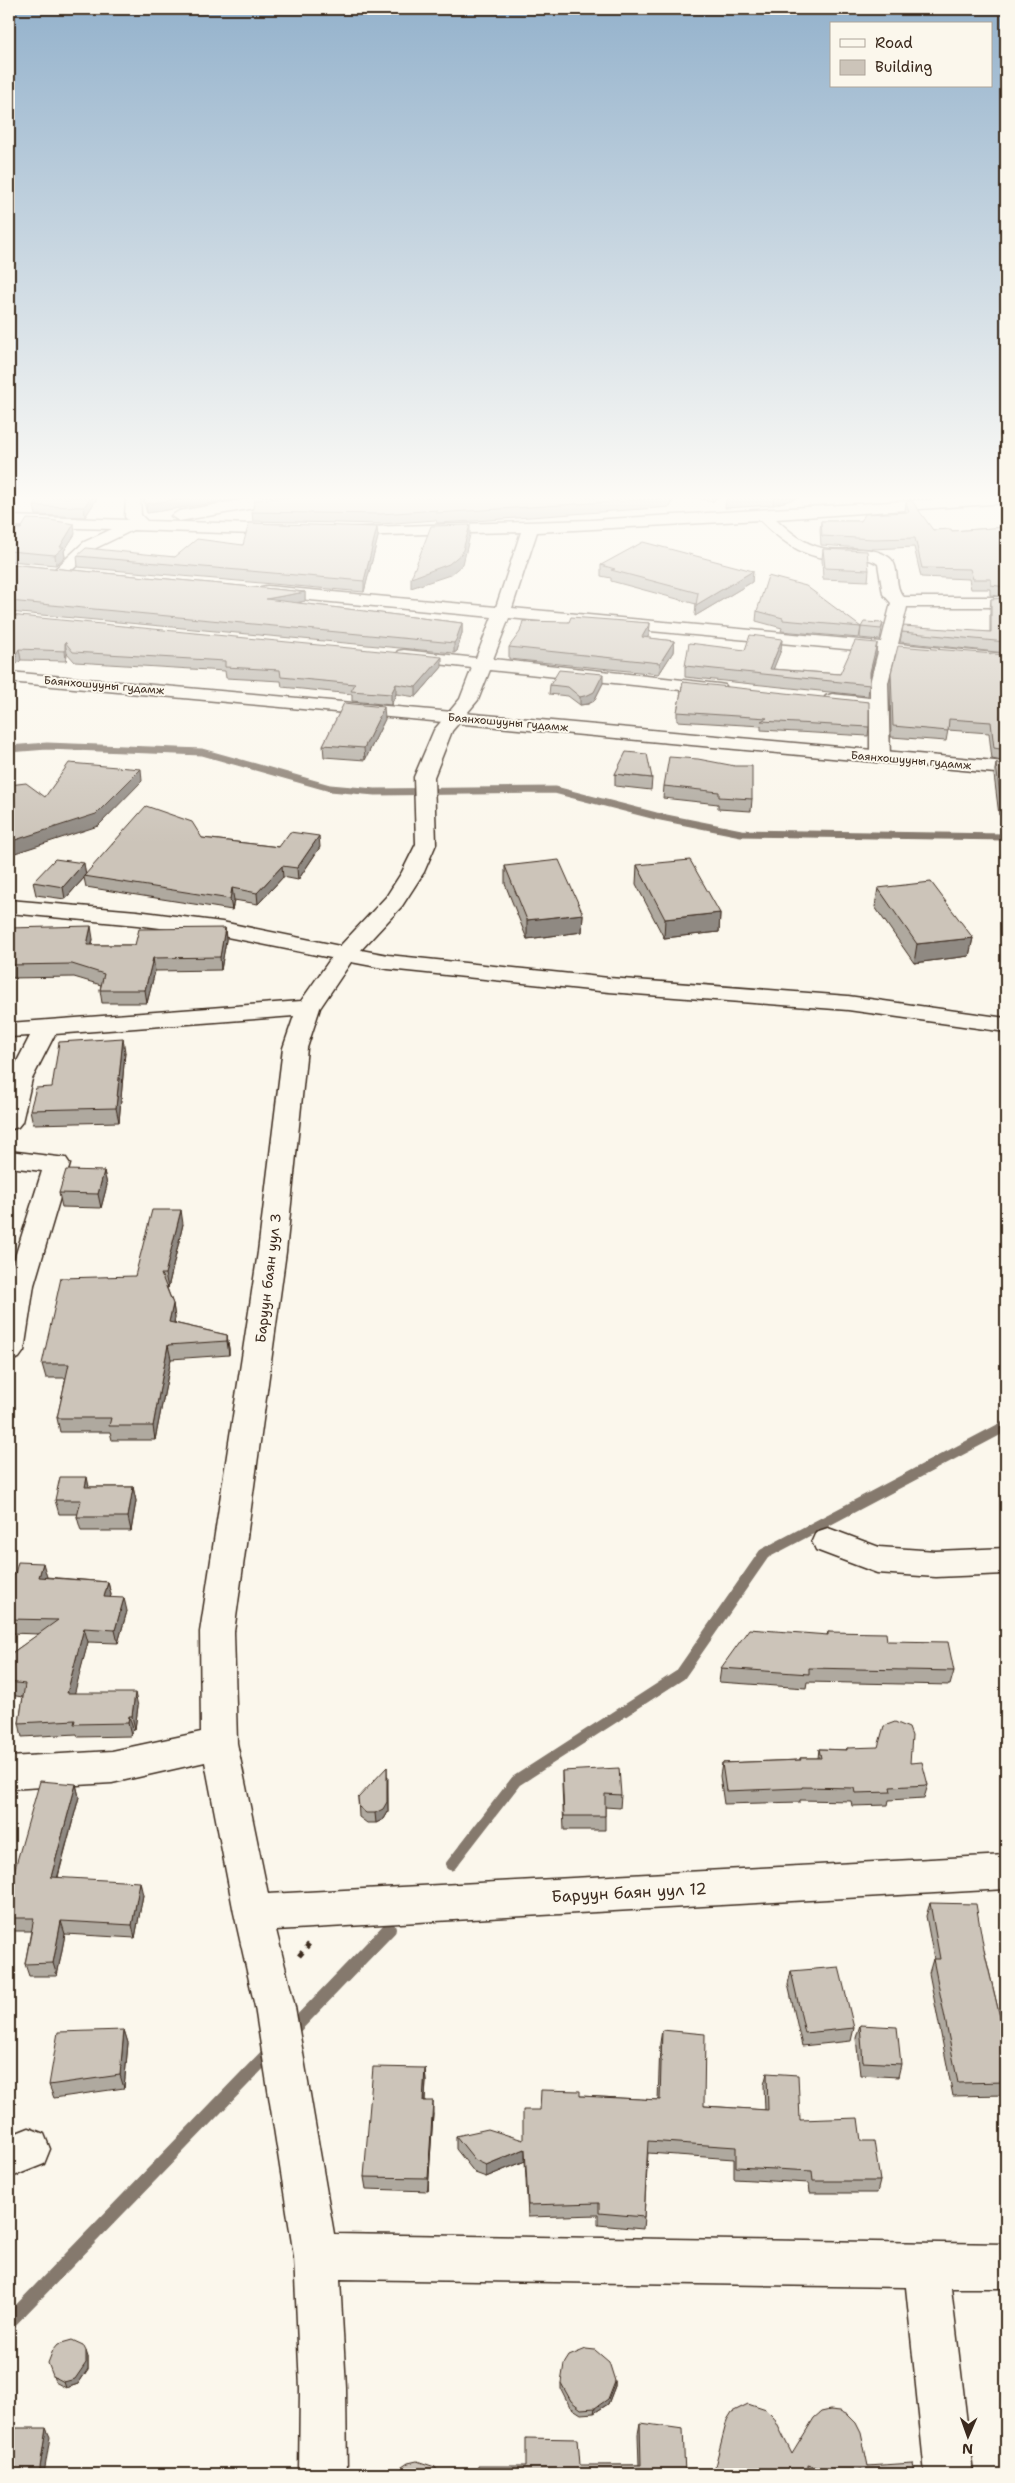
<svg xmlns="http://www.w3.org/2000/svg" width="1015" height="2483" viewBox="0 0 1015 2483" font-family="'Shantell Sans',sans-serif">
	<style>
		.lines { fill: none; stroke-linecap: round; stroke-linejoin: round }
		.stream-far2 { stroke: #85796d; stroke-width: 7 }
		.stream-far1 { stroke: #85796d; stroke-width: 11 }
		.stream { stroke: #85796d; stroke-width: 14 }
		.minor-casing { stroke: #3b2a1e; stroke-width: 3 }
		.major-casing { stroke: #3b2a1e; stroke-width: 3 }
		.path { stroke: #3b2a1e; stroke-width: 5; stroke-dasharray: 5.5 5.5; stroke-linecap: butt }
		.minor { fill: #fbf7ec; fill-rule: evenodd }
		.major { fill: #fbf7ec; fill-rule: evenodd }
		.wall { fill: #afa99f; stroke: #3b2a1e }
		.shaded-wall { fill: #8f8982; stroke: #3b2a1e }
		.building { fill: #ccc4b9; stroke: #3b2a1e }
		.labels { text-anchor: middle; stroke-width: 4; stroke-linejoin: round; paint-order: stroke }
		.far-street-label { font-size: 11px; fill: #3b2a1e; stroke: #fbf7ec }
		.street-label { font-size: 14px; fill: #3b2a1e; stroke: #fbf7ec }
		.near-street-label { font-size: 16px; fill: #3b2a1e; stroke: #fbf7ec }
	</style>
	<rect width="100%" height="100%" fill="#fbf7ec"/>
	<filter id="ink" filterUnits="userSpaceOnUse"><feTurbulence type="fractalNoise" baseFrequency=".02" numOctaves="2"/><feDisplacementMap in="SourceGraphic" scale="10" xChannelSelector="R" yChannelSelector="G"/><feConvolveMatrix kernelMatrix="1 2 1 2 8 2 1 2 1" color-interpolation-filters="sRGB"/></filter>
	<g filter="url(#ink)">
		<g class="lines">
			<path class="stream-far2" d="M9,749L47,746L202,752L330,788L375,792L555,790L656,816L741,833L1006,837"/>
			<path class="stream-far1" d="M451,1865L516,1781L680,1675L764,1554L1006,1426"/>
			<path class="stream" d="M291,2031L389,1929
				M9,2322L271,2051"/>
			<g class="minor-casing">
				<path id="minor" d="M126,497H140L141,515L147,521L286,525L294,530L286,535L133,530L96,548L67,575L61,577L53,572L55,569L84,542L112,529L9,526V516L128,520L125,517Z
					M260,497H329L322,501L260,507L179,521L171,516L179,511Z
					M974,497H1006V503L776,519C789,531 804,544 822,548C843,553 868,544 887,556C902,564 892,586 904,597H1006V607H907L898,644L1006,654V664L895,654L888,683L890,757L887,761H873L870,757V709L826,704L823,700L826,696L832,694L870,698V683L878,652L509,618L493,659L719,684L725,685L728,689L725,693L719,694L490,670L478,700L452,731L434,777L436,844L424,872L402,906L361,950L388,955L609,978L848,996L1006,1018V1032L848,1010L609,992L388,969L351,962L320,1008L307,1048L286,1252L234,1632L237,1743L268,1894L1006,1855V1889L276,1930L295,2007L334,2234L1006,2244V2288H951L973,2474H925L906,2287L340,2279L346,2388L347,2474H299L300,2388L294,2256L255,2007L234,1913L205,1762L112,1783L9,1789V1757L112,1751L201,1732L200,1632L258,1252L283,1048L294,1016L55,1034L32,1079L22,1122L18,1127L9,1130V1077L30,1036L9,1037V1023L301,1001L331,958L222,936L137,925L9,913V900L137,911L222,922L340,946L386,897L402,872L416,844L414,777L434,730L460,699L472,668L404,660L398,659L395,655L398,651L404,650L476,658L492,617L267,596L261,595L259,591L261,587L267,586L496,607L521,532L341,536L333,531L336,528L591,520ZM760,520C778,538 799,555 825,558C842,560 864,554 878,564L883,594L891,603L881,642L512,608L537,532Z
					M9,1151L66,1158L70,1164L34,1285L24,1351L19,1358L9,1361V1276L42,1171L9,1167Z
					M828,1528L879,1547L936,1551L1006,1548V1574L936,1577L877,1573L816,1550L812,1541L816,1532Z
					M29,2128L44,2134L50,2149L44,2164L9,2178V2136Z"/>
			</g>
			<g class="major-casing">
				<path id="major" d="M9,672L1006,762V774L9,682Z"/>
			</g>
			<path class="path" d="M299,1956L309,1944"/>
			<use href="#minor" class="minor"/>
			<use href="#major" class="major"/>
		</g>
		<path class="wall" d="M98,497L85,517L36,515L34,506Z
			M142,497H251L147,513Z
			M293,497H723H719L712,502L697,498L673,500L670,507L474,521L437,523L436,520L381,524L253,521L252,512Z
			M730,497H801L773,505L725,508L726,498Z
			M906,502L933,530L952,531L1006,527V597L990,595V589H971L969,579L921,577L914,547L873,549L821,545L820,530L821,521H861L905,512Z
			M9,528L75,534L64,551L65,557L56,565L9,561Z
			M378,537L364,592L78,567L77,556L175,557L243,545Z
			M823,549L869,570L868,581L823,579L822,559Z
			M9,564L305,592V601L298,603L462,623V633L457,651L454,653L9,612Z
			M601,565L753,571L752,582L695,616L696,604L611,581V578L601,576Z
			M991,599H1006V653L900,642L902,632H990V609Z
			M757,611L861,627L859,638L781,631L782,628L756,621Z
			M9,615L442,667L416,697L396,694L391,705L352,701V694L282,687L281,681L226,678L225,671L75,662L67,653L66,661L21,660L17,664H9Z
			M569,622L650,623L649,635L647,638L674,641L673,652L659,674L509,659V647Z
			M883,623L880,640L860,638L861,627Z
			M782,639L781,650L773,669L840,674L877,643L876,654L870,677L868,696L685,677V666Z
			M1006,655V762L992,759L989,733L948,730L946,741L891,737L890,683L891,673Z
			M683,682L869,727L868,736L761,730V726L677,721V712Z
			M603,683L594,701L588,704L580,705L568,696L549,694L550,685Z
			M385,719L365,760L324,757L323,745Z
			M996,764H1006V814L999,815L994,775Z
			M735,766L752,799L751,811L718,809V804L663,798L664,786Z
			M615,774L652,778L651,790L615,786Z
			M202,838L279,847H320L298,880L283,877L258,904L234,900L232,910L86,887L84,878L65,899L36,895L33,882L86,874Z
			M637,865L720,913L719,932L664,938L636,884Z
			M505,866L583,914L582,932L527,939L505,884Z
			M878,888L973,938L969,956L914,963L875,907Z
			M9,928L93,939L92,945H135L225,928L226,940L221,970L155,971L147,1003H102L100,990L101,985L74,977L9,978Z
			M125,1052L119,1122L33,1124L30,1110L52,1087Z
			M104,1171L107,1185L101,1208L62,1207L59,1193Z
			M183,1224L168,1288H167L173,1304L175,1318L174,1323L227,1335L229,1349V1355L171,1359L155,1440H112L110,1432H60L57,1418L66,1378H46L42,1364L135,1276Z
			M89,1487H133L136,1501L131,1531H81L77,1517L78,1514H59L55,1500Z
			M9,1573L47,1577H46L108,1582L111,1595L110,1597L127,1611L118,1643L88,1642L74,1693L138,1706L135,1729H133L131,1736L78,1737L77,1734L22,1737L19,1723L23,1697L9,1695V1655L39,1634L9,1633Z
			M828,1632L887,1641L954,1671L950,1685L807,1682L806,1688L719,1682L721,1668L827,1635Z
			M847,1748L910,1763L928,1785L924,1798L889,1800L888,1805L852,1806L851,1801L800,1800V1802L724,1804L720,1776L722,1763L800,1760V1758H818L819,1749L846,1750Z
			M562,1771L621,1795L620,1808L605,1807V1830H564L562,1785Z
			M388,1777V1812L384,1819L376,1823H367L359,1817L358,1798Z
			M76,1784L79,1797L58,1877L143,1895L135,1938L65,1934L57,1976H29L25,1964L31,1931H9V1882H11Z
			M930,1903L984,1950L1004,2034L1001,2040L1006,2063V2095L953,2096L929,1973L933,1959H934L926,1916Z
			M791,1971L854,2028L851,2041L802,2046L788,1984Z
			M860,2025L901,2064L898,2077L860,2075L856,2038Z
			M124,2030L128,2043L124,2088L54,2098L49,2085Z
			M662,2030L704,2106L765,2110L764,2085L767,2073L800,2120L861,2141L880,2181L877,2193H810L809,2183L734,2179V2159L648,2153L644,2217L643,2229L598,2225V2215L528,2217L525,2161L486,2177L475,2173L456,2149V2136L523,2140L540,2110L580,2096L658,2100L660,2043Z
			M425,2068L426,2081L425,2101L433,2114L428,2191L366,2189L364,2177Z
			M88,2357V2369L78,2384L66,2388L55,2382L53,2376Z
			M615,2381V2386L608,2404L594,2413L581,2414L570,2407L561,2389V2383Z
			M640,2423L685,2474L526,2466L639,2465L638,2434Z
			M792,2454L868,2466L915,2474H713Z"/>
		<path class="shaded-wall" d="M91,497H98L85,517L84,507Z
			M193,497H251L147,513L146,504Z
			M671,497H697V498L673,500L670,507Z
			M712,497H723H719L712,502Z
			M774,497H801L773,505Z
			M74,524L75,534L64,551L65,557L56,565L55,555Z
			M470,525V535L463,564L450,575L411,588V578Z
			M377,527L378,537L364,592V581Z
			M753,571L752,582L695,616L696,605Z
			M305,592V601L267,609L266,599Z
			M462,623V633L457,651L454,653V643Z
			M650,623L649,635L641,648L642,637Z
			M782,639L781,650L771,675L770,669Z
			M674,641L673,652L659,674L660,663Z
			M65,642L67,653L66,661L65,651Z
			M877,643L876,654L868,683L870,672Z
			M19,649L21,660L17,664L16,654Z
			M442,657V667L416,697V687Z
			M603,674V683L594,701L588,704L580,705V697Z
			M396,684V694L391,705V694Z
			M384,707L385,719L365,760L364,748Z
			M141,769L142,781L98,826L9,855V842Z
			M319,836L320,847L298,880L297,868Z
			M84,863L86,876H84V878L65,899L63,887Z
			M282,866L283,877L258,904L257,893Z
			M232,888L234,900L232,910L230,899Z
			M720,913L719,932L664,938L665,919Z
			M583,914L582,932L527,939V920Z
			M91,926L93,939L89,957L87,945Z
			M225,928L226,940L221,970L220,957Z
			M973,938L969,956L914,963L917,944Z
			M153,958L155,971L147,1003L145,990Z
			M123,1038L125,1052L119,1122L116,1108Z
			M104,1171L107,1185L101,1208L98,1194Z
			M181,1210L183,1224L168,1288L165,1274Z
			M173,1304L175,1318L171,1336L169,1322Z
			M227,1335L229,1349V1355L227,1341Z
			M168,1345L171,1359L155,1440L153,1426Z
			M87,1477L90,1491L85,1487Z
			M133,1487L136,1501L131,1531L128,1517Z
			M43,1563L47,1577L43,1591L39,1577Z
			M108,1582L111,1595L107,1610L104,1597Z
			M124,1598L127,1611L118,1643L115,1630Z
			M84,1628L88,1642L71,1707L67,1693Z
			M135,1693L138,1706L135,1729L132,1716Z
			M129,1716L133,1729L131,1736L128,1723Z
			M387,1767L388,1812L384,1819L376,1823L375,1813Z
			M76,1784L79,1797L54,1890L51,1877Z
			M140,1882L143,1895L135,1938L132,1925Z
			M61,1921L65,1934L57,1976L53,1963Z
			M124,2030L128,2043L124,2088L120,2075Z
			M425,2068L426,2081L424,2114L423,2101Z
			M433,2101V2114L428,2191V2178Z
			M525,2149V2161L486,2177V2165Z
			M86,2351L88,2357V2369L78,2384L66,2388L64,2382Z
			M615,2381V2386L608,2404L594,2413L595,2408Z
			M46,2428L50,2437L44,2474H39Z"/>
		<path class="building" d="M40,497H91L84,507L34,506Z
			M143,497H193L146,504Z
			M293,497H671V498L436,513L438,510L381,514L252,512L255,500Z
			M730,497H763L726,498Z
			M912,501L933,530L951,529L952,531L1006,527V587L991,585V579H973L970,569L922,568L915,538L874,539L822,536L821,521H861L865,514L909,512L906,502Z
			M27,519L50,520L74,524L60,547H64L55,555L9,551V528L21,529Z
			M249,523L377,527L364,581L77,556L86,548L175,557L197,539L243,545Z
			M470,525L462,553L449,564L411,578L431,526Z
			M643,542L753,571L696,605L698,593L611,570L615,569L601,565Z
			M823,549L867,551L869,570L825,568Z
			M9,564L305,592L266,599L462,623L456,640L454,643L9,601Z
			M768,576L806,586L861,627L783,620V618L757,611Z
			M1006,598V642L902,632L903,626L991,632V599Z
			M9,615L442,657L416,687L396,684L391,694L351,691L355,684L281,677L280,670L225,667V661L73,652L65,642V651L19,649L16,654H9Z
			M571,617L650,623L642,637L674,641L660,663L509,647L520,632L523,621L569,622Z
			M864,622L883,623L881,629L861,627Z
			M750,635L782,639L770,669L840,674L855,641L877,643L870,672V685L685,666L689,643L745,650Z
			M898,646L1006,655V750L994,748L991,722L949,719L948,731L893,726L891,673Z
			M559,670L603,674L594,692L588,695L580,697L568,687L550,685Z
			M683,682L869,702V727L761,721L767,718L677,712Z
			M344,703L384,707L364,748L323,745Z
			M626,752L647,754L652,778L615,774Z
			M669,757L698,759L735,766H752V799L719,797V792L664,786Z
			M69,763L141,769L96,814L9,842V785L26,783L45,797Z
			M996,764H1006V803L1001,804Z
			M146,806L192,822L202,838L279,847L290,832L319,836L297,868L282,866L257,893L232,888L230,899L84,876Z
			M55,859L84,863L63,887L33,882Z
			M559,860L583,914L527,920L505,866Z
			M690,860L720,913L665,919L637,865Z
			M931,882L973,938L917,944L878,888Z
			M91,926L87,945H135L139,929L225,928L220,957L153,958L145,990H100L104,974L72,964L9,965V928Z
			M123,1038L116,1108L30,1110L36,1088L52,1087L59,1042Z
			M66,1170L104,1171L98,1194L59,1193Z
			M152,1210H181L165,1274H161L173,1304L169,1322L227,1335V1341L168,1345L153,1426H109L111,1418H57L69,1364H42L61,1278L135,1276Z
			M60,1477H87L85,1487H133L128,1517H77L81,1500H55Z
			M18,1562L43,1563L39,1577L108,1582L104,1597L124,1598L115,1630L84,1628L67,1693H135L132,1716H129L128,1723L74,1724L75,1720L19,1723L25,1684L9,1682V1655L58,1620L9,1619V1573L15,1574Z
			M749,1629L828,1635V1632L886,1633L887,1641L948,1642L954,1671L809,1668V1674L721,1668Z
			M895,1722L909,1728L912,1736L910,1763L922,1762L928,1785L890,1787L891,1792L855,1793L854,1788L802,1787V1788L726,1791L722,1763L801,1760L800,1758H821L819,1749L847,1750V1748L878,1747L884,1726Z
			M387,1767V1802L383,1809L375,1813H366L359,1807L358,1798Z
			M619,1768L621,1795L605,1794V1816H564L562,1771Z
			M40,1781L76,1784L51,1877L140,1882L132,1925L61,1921L53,1963L25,1964L34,1918H9V1882H11Z
			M930,1903L976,1904L984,1950L1004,2034H1000L1006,2063V2082L958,2083L933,1959H940Z
			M839,1967L854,2028L805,2033L791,1971Z
			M860,2025L897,2027L901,2064L863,2062Z
			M124,2030L120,2075L49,2085L58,2032Z
			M662,2030L705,2034L704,2106L768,2110L767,2073L798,2075L800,2120L858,2118L861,2141H874L880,2181H813L812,2171L736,2167V2147L648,2141L644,2217L599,2213V2203L528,2205L525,2149L486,2165L475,2160L456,2136L488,2129L523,2140V2110H540L541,2090L580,2091V2096L660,2100Z
			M373,2067L425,2068L423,2101H433L428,2178L364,2177Z
			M72,2340L83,2345L86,2351V2363L75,2379L64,2382L53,2376L48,2363L53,2350L58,2344Z
			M586,2349L595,2350L609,2362L615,2381L608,2399L595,2408L581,2409L571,2401L561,2383L564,2364L569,2356Z
			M748,2404L766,2410L774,2418L792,2454L814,2418L821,2412L830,2410L840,2411L848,2415L856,2423L861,2433L868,2466L913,2463L915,2474H863L862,2470L836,2473L808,2465V2474H713L727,2420L732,2412Z
			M640,2423L683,2429L685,2474H477L478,2466H526V2438L578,2439L580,2465H641Z
			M9,2428H46L39,2474H9Z
			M417,2461L435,2467L440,2474H396L399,2469L408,2463Z"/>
	</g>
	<linearGradient id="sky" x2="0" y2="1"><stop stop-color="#94b2cc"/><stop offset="0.59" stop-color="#fdfbf6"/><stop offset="1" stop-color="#fdfbf6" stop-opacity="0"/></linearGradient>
	<rect width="1015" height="844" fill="url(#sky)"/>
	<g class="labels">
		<g class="far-street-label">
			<text transform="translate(104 685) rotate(5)" y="4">Баянхошууны гудамж</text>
			<text transform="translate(508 722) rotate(5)" y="4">Баянхошууны гудамж</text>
			<text transform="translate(911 760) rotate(5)" y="4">Баянхошууны гудамж</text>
		</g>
		<g class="street-label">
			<text transform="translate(268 1278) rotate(-83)" y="5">Баруун баян уул 3</text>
		</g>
		<g class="near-street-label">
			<text transform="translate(629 1892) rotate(-3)" y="6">Баруун баян уул 12</text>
		</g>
	</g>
	<rect width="1015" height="2483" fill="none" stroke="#fbf7ec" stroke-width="30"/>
	<rect x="15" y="15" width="985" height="2453" fill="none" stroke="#3b2a1e" stroke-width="2" filter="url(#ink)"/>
	<rect x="830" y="22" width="162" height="65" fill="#fbf7ec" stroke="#aea59a"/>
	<rect x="840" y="39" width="25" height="8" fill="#fbf7ec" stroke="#aea59a"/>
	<text x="875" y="48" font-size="15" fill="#3b2a1e">Road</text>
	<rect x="840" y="60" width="25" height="15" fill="#ccc4b9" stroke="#aea59a"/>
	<text x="875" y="72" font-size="15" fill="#3b2a1e">Building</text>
	<g transform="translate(968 2436) rotate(182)" stroke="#fbf7ec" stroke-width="4" paint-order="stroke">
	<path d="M0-4L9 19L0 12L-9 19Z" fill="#3b2a1e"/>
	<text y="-8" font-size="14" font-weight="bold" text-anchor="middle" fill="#3b2a1e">N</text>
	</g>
</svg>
